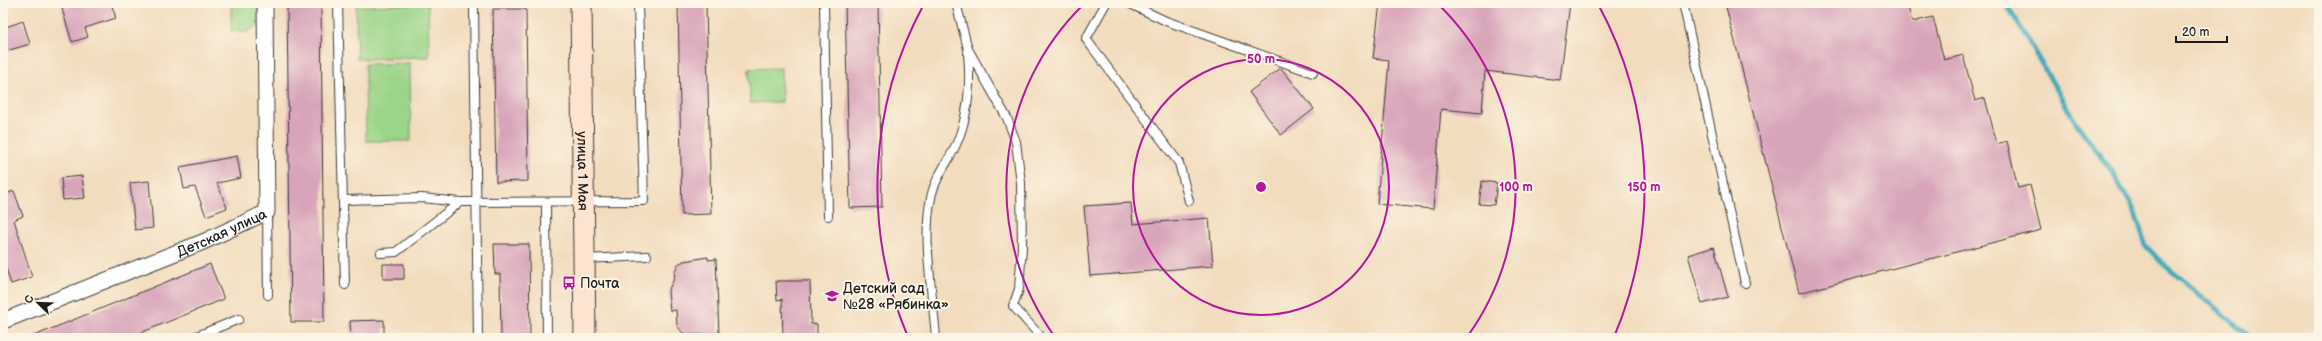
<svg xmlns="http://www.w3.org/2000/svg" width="2322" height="341" viewBox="0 0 2322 341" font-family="'Balsamiq Sans',sans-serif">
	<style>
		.green { fill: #9bd589; stroke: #5c7852 }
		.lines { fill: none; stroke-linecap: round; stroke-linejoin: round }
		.stream { stroke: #3cabba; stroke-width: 5 }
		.building { fill: #d8a4ba }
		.lane-casing { stroke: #3c3934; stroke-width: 10 }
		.street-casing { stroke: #3c3934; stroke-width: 17 }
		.secondary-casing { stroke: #3c3934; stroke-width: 23 }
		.lane { stroke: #fff; stroke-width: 8 }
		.street { stroke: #fff; stroke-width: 15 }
		.secondary { stroke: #fde4d1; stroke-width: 21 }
		.ring { fill: none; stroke: #b5179e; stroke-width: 2 }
		.labels { text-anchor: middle; stroke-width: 4; stroke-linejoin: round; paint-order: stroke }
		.street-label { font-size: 14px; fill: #1c1c1c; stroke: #fcf5e5 }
		.poi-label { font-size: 14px; fill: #1c1c1c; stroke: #fcf5e5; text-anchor: start }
		.centre { fill: #b5179e; stroke: #fcf5e5; stroke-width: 2 }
		.ring-label { font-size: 12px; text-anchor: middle; font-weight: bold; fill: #b5179e; stroke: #fcf5e5; stroke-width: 4; stroke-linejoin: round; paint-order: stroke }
	</style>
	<rect width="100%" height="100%" fill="#fcf5e5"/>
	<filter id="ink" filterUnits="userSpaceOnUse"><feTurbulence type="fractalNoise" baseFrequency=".025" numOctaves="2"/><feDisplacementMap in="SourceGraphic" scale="8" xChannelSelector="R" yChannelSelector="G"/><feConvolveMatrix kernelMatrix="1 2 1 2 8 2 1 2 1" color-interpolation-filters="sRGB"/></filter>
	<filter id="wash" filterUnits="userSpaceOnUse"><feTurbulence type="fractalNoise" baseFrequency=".012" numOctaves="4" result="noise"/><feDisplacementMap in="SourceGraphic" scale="16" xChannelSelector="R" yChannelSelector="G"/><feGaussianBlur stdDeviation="0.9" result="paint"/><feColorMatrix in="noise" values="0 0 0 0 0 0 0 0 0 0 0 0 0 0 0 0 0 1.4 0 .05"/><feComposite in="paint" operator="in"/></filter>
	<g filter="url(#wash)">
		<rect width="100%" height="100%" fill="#f2dcbe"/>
		<path class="green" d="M231,3H259V25L247,32L231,31Z
			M428,4L429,57L357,59L356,6Z
			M410,63L411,141H366L365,64Z
			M781,68L782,102L750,103L749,69Z"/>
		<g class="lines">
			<path class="stream" d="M2006,3L2075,121L2112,172L2134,210L2146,246L2162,263L2251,338"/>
		</g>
		<g id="blocks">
			<path class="building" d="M81,3H111L116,18L85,28L88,37L72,42L62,9Z
				M287,3H321L324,322H291Z
				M678,3H706L711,214L682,215Z
				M845,3H878L882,207L850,208Z
				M1380,3H1570L1560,80L1485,71L1482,113L1441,109L1433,209L1377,204L1389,60L1373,58Z
				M1725,3H1907L1912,22L1933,17L1944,60L1963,55L1975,101L1985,98L1997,144L2007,141L2018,188L2030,185L2041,230L1799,293Z
				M493,9H526L528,181L496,182Z
				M23,21L30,44L3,52V28Z
				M1281,68L1314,109L1281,135L1249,92Z
				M237,156L241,178L217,183L227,208L206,216L195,187L184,189L180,167Z
				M82,176L85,198L63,200L61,178Z
				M149,181L153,228L135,230L130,183Z
				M1482,181L1497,183L1494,205L1479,204Z
				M14,191L23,216L14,220L32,277L11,284L3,259V195Z
				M1131,203L1133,224L1209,218L1213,266L1090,276L1084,206Z
				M494,244H529L530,338H501L500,274H495Z
				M1714,247L1728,297L1702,304L1688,255Z
				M708,257V260L716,259L719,334L688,335L683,333L677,326L676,310L670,311L668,291L674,279L675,271L678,264L684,261Z
				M210,264L224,299L128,338H29Z
				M383,264H404V279H383Z
				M776,281H810L811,324H817V338H783L782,299L777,300Z
				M384,320V338H351L350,321Z"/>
		</g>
	</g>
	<g filter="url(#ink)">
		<use href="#blocks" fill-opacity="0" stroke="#3c3934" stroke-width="1"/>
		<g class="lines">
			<g class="lane-casing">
				<path id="lane" d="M338,3L345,285
					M474,3L478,338
					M824,3L828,216
					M956,3L968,49L1007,118L1016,142L1021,183L1022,247L1019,289L1013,306L1042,338
					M1106,3L1086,39L1179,163L1189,201
					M1128,3L1166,21L1313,73
					M1683,3L1745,283
					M343,200L422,198L460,202L644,201L638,3
					M546,202L547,338
					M267,212L268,295
					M381,253L396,252L460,202
					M585,259L647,256
					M192,338L239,319
					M936,338C933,296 922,238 931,198C934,181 945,166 953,151C968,122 971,86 968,53"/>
			</g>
			<g class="street-casing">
				<g id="street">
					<path id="s1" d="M3,321L203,242L267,212L265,3"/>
				</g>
			</g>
			<g class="secondary-casing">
				<g id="secondary">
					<path id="s2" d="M581,3L585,338"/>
				</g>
			</g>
			<use href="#lane" class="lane"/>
			<use href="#street" class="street"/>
			<use href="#secondary" class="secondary"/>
		</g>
	</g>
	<g class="ring">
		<circle cx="1261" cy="187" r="128"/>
		<path d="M1055 337A255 255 0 0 1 1084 4M1438 4A255 255 0 0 1 1467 337"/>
		<path d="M908 337A383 383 0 0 1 924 4M1598 4A383 383 0 0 1 1614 337"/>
	</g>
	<defs>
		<g id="bus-bare" transform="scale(1.08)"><path d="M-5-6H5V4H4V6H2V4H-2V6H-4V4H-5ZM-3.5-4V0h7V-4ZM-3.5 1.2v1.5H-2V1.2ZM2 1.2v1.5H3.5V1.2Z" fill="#b5179e" stroke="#fcf5e5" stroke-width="2.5" paint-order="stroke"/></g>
		<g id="school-bare" transform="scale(1.08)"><path d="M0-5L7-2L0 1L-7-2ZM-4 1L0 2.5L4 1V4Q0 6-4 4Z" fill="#b5179e" stroke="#fcf5e5" stroke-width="2.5" paint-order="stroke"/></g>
	</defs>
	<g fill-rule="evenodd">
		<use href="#bus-bare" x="569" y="283"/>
		<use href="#school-bare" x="832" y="296"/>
	</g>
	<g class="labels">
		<g class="street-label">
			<text dy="5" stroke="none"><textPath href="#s2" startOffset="168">улица 1 Мая</textPath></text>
			<text dy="5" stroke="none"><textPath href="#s1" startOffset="236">Детская улица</textPath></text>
		</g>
		<g class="poi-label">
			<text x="580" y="288">Почта</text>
			<text x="843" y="293">Детский сад<tspan x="843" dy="16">№28 «Рябинка»</tspan></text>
		</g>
	</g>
	<circle cx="1261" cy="187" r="6" class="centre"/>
	<g class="ring-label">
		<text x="1261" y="63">50 m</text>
		<text x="1516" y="191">100 m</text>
		<text x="1644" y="191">150 m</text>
	</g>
	<rect width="2322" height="341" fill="none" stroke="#fcf5e5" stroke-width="16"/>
	<g transform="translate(38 303) rotate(293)" stroke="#fcf5e5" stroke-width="3" paint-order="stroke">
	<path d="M0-3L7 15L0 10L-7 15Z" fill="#1c1c1c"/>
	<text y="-6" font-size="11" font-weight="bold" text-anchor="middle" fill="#1c1c1c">С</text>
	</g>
	<path d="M2176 36v6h51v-6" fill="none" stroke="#1c1c1c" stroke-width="2"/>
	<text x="2182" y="36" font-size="12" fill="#1c1c1c" stroke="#fcf5e5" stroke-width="3" paint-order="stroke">20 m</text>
</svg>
